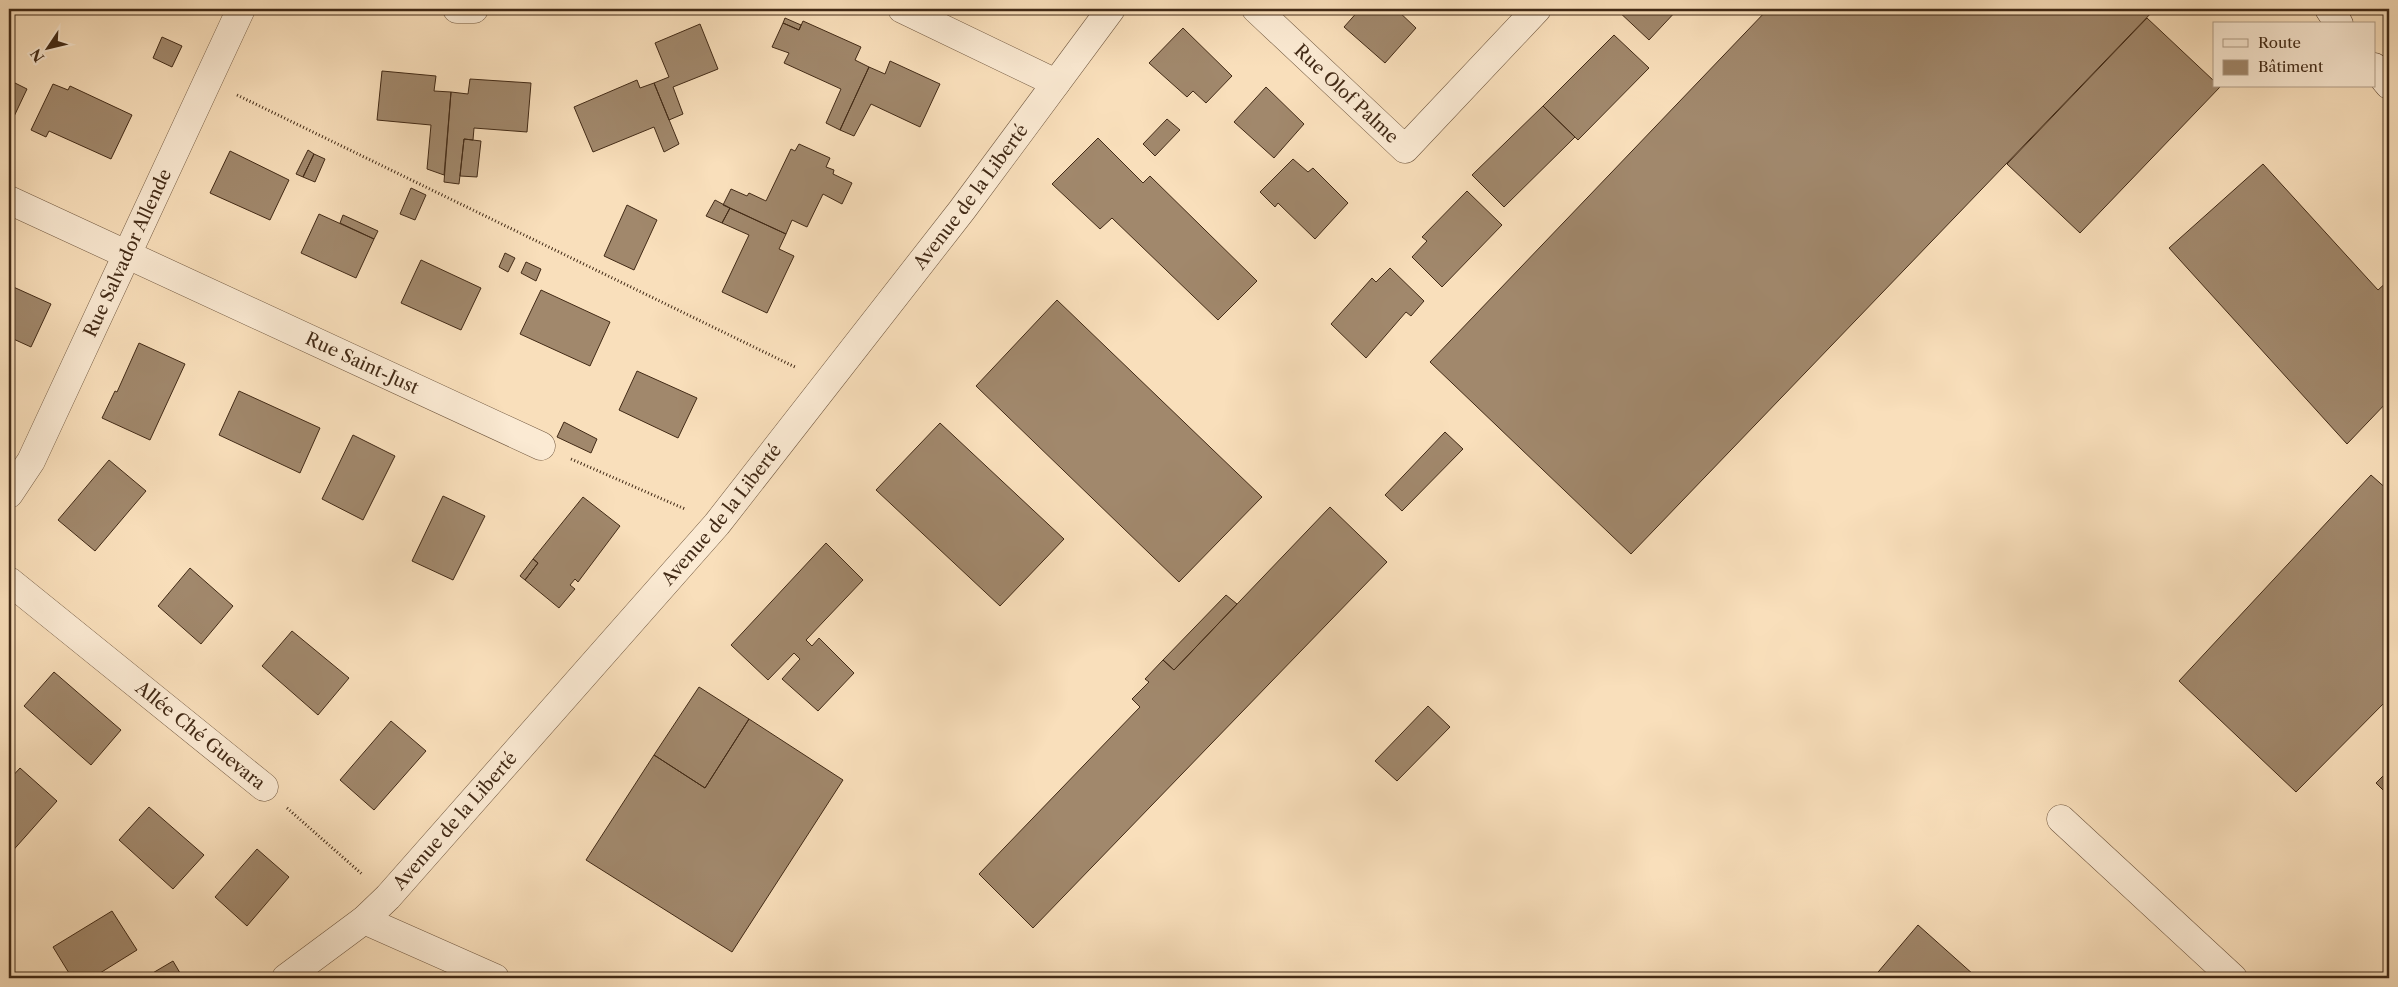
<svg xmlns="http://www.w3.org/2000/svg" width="2398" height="987" viewBox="0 0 2398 987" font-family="'Libre Caslon Text',serif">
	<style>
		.building { fill: #a1886c; stroke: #422a16 }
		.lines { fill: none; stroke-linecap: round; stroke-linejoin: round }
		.minor-casing { stroke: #70573f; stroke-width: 29 }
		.tertiary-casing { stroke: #70573f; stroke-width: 29 }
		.secondary-casing { stroke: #422a16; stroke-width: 29 }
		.path { stroke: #422a16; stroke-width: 3; stroke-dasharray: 1 2.5; stroke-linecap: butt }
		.minor { stroke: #fbead3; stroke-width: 28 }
		.tertiary { stroke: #fbead3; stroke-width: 28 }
		.secondary { stroke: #fbead3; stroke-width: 28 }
		.labels { text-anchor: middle; stroke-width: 5; stroke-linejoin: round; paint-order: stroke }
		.street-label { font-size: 18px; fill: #422a16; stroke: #fbead3 }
	</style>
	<rect width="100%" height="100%" fill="#f9dfbb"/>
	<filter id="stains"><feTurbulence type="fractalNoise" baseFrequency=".004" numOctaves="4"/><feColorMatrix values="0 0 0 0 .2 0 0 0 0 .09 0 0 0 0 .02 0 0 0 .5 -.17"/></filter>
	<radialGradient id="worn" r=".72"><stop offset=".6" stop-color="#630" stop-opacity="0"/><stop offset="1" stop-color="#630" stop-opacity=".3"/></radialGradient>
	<path class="building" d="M1360,9H1396L1416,28L1385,63L1344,27Z
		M1616,9H1678L1649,40Z
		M1768,9H2155L1631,554L1430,362Z
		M785,18L801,25L799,30L783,23Z
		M2147,18L2214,81V86L2220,87L2080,233L2007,164Z
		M803,21L861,47L855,60L869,67L840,130L826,123L841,89L784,63L789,53L772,47L783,23L799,30Z
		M700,24L718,69L673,87L683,114L669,120L654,83L669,77L655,43Z
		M1183,28L1232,76L1206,103L1193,91L1187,97L1149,63Z
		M1614,35L1649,68L1578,140L1543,106Z
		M162,37L182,46L172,67L153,58Z
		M890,61L940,84L920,127L871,104L854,136L840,130L869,67L885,74Z
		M382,71L436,76L434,91L451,92L444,175L427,169L431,125L377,120Z
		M470,79L531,83L527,132L474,128L473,140L464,139L459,184L444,182L451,92L468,94Z
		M9,80L27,89L9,127Z
		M637,80L640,88L654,83L679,144L664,152L654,127L593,152L574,107Z
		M53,84L68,90L70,86L132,115L111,159L49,131L46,137L31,130Z
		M1266,87L1304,124L1274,158L1234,122Z
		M1543,106L1575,137L1504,207L1472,175Z
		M1167,119L1180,130L1155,156L1143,144Z
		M1098,138L1143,183L1150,176L1257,281L1218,320L1112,218L1100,229L1052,184Z
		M464,139L481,141L477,177L460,176Z
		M799,144L830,158L826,167L834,170L833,174L852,183L842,204L823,194L807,227L792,220L786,234L723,205L731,189L747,196L749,193L766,201L791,149L795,151Z
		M308,150L314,154L303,177L296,174Z
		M230,151L289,180L270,220L210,193Z
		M314,154L325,159L315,182L303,177Z
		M1293,159L1308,172L1313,168L1348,203L1315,239L1278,203L1275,207L1260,192Z
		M2263,164L2378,290L2389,280V400L2347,444L2169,248Z
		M411,188L426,195L415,220L400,214Z
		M1467,191L1502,225L1442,287L1412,257L1427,241L1422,237Z
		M715,200L730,208L722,223L706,216Z
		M627,205L657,220L634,270L604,256Z
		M730,208L786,234L779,249L794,256L767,313L722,292L749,235L722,223Z
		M319,214L374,239L356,278L301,253Z
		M343,215L378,231L374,239L340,223Z
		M505,253L515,258L508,272L499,267Z
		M421,260L481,288L461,330L401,303Z
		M526,262L541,269L536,281L521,273Z
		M1390,268L1424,301L1411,316L1406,312L1366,358L1331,324L1372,278L1376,282Z
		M9,285L51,304L31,347L9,337Z
		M541,290L610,322L590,366L520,334Z
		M1057,300L1262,497L1179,582L976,386Z
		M139,343L185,364L150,440L102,418L115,391L117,392Z
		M637,371L697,398L678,438L619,410Z
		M239,391L320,428L300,473L219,435Z
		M564,422L597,439L591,453L557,437Z
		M940,423L1064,539L1000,606L876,490Z
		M1445,432L1463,449L1402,511L1385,495Z
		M353,435L395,456L363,520L322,499Z
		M109,460L146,491L95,551L58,520Z
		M2371,475L2389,491V698L2296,792L2179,681Z
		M443,496L485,516L453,580L412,561Z
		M583,497L620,526L578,582L575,579L570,585L575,589L559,608L525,580L538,563L533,559Z
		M1330,507L1387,562L1033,928L979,874L1140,707L1132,699L1149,682L1145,679L1163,660L1174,670Z
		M826,543L863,580L806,640L812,646L819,638L854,673L818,711L782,679L800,659L794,653L768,680L731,645Z
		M533,559L538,563L525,580L520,576Z
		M190,568L233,606L201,644L158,606Z
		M1226,595L1237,604L1174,670L1163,660Z
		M292,631L349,678L318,715L262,666Z
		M54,672L121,730L91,765L24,706Z
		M699,687L749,719L705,788L654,755Z
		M1428,706L1450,727L1397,781L1375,761Z
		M749,719L843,780L732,952L586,860L654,755L705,788Z
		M391,721L426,751L374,810L340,780Z
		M20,768L57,801L9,855V780Z
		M2389,770V796L2376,783Z
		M149,807L204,855L173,889L119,840Z
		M257,849L289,877L247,926L215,897Z
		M112,911L137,950L92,978H72L53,947Z
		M1918,925L1974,975L1971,978H1873Z
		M173,961L183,978H154L151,974Z"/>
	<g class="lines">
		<g class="minor-casing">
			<g id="minor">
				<path d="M457,9H474"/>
				<path d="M902,9L1056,83"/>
				<path id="s1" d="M1256,9L1405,149L1537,9"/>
				<path id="s2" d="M9,200L541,446"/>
				<path id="s3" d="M9,494L31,461L241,9"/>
				<path id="s4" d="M9,581L264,787"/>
				<path d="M2061,819L2233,978"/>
				<path d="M364,920L495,978"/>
			</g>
		</g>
		<g class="tertiary-casing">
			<g id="tertiary">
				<path id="s5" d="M286,978L364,920L388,897L717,524L962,210L1111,9"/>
			</g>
		</g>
		<g class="secondary-casing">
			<path id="secondary" d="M2329,9L2339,24
				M2374,67L2389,85"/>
		</g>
		<path class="path" d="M237,95L797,368
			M571,459L685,509
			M287,808L363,875"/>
		<use href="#minor" class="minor"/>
		<use href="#tertiary" class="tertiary"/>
		<use href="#secondary" class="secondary"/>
	</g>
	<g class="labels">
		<g class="street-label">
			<text dy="6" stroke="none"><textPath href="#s1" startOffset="124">Rue Olof Palme</textPath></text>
			<text dy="6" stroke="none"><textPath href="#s5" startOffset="1042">Avenue de la Liberté</textPath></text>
			<text dy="6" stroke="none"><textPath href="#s3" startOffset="269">Rue Salvador Allende</textPath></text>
			<text dy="6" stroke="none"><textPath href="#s2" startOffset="389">Rue Saint-Just</textPath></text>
			<text dy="6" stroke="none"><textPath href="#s5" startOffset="638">Avenue de la Liberté</textPath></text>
			<text dy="6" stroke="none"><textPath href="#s4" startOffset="246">Allée Ché Guevara</textPath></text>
			<text dy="6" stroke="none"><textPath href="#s5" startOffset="232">Avenue de la Liberté</textPath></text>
		</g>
	</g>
	<rect width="2398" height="987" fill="none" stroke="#f9dfbb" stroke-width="30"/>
	<rect x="10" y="10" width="2378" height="967" fill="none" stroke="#422a16" stroke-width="2.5"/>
	<rect x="15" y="15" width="2368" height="957" fill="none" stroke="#422a16"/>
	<rect x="2213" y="22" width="162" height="65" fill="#fbead3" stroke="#b19d87"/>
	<rect x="2223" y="39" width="25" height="8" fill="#fbead3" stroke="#b19d87"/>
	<text x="2258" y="48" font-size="15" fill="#422a16">Route</text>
	<rect x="2223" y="60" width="25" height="15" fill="#a1886c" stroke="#b19d87"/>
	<text x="2258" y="72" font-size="15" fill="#422a16">Bâtiment</text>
	<g transform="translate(48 48) rotate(235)" stroke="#fbead3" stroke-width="4" paint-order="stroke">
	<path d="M0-4L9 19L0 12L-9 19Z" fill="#422a16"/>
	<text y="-8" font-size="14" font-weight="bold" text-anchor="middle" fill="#422a16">N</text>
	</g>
	<rect width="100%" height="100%" filter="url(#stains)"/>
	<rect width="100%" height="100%" fill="url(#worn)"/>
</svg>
